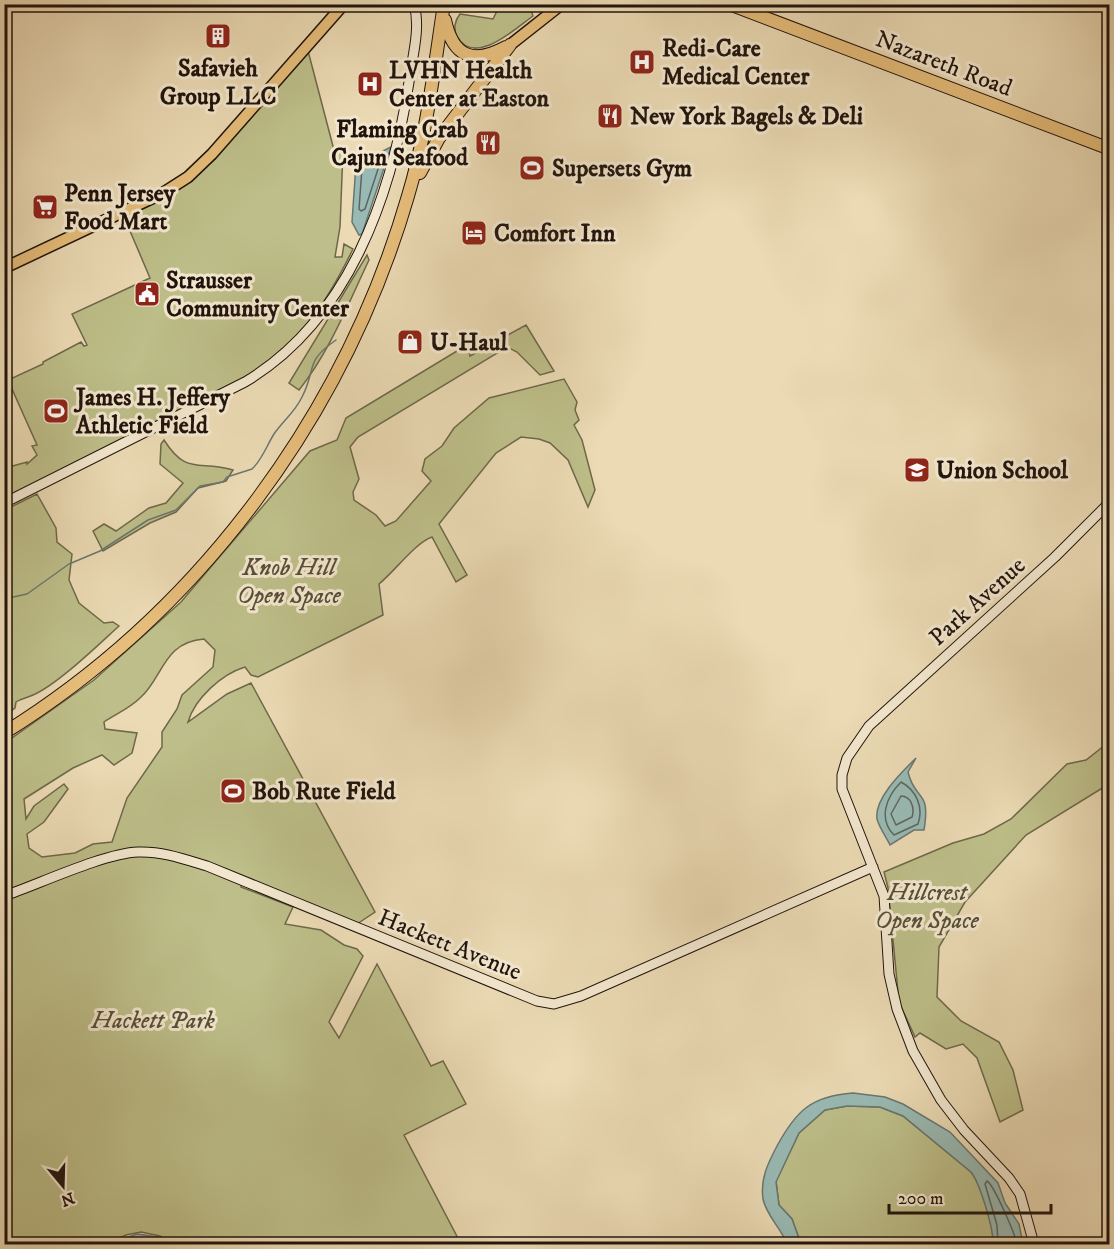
<svg xmlns="http://www.w3.org/2000/svg" width="1114" height="1249" viewBox="0 0 1114 1249" font-family="'IM FELL DW Pica',serif">
	<style>
		.green { fill: #bdbe89; stroke: #6e684a; stroke-width: 1.5; fill-rule: evenodd }
		.water { fill: #99bab4; stroke: #697771; stroke-width: 1.5 }
		.lines { fill: none; stroke-linecap: round; stroke-linejoin: round }
		.shore { stroke: #5c6660; stroke-width: 1.5 }
		.stream { stroke: #697771; stroke-width: 1.5 }
		.secondary-casing { stroke: #20130c; stroke-width: 11 }
		.primary-casing { stroke: #20130c; stroke-width: 13 }
		.highway-casing { stroke: #20130c; stroke-width: 14 }
		.secondary { stroke: #f2e7ce; stroke-width: 9 }
		.primary { stroke: #e6bd7a; stroke-width: 10 }
		.highway { stroke: #e6bd7a; stroke-width: 12 }
		.labels { text-anchor: middle; stroke-width: 6; stroke-linejoin: round; paint-order: stroke }
		.poi-label { font-size: 24px; font-weight: bold; fill: #20130c; stroke: #f2e7ce; text-anchor: start }
		.street-label { font-size: 24px; fill: #20130c; stroke: #f2e7ce }
		.park-label { font-size: 24px; font-style: italic; fill: #574f38; stroke: #f2e7ce }
	</style>
	<rect width="100%" height="100%" fill="#ebdab4"/>
	<filter id="stains"><feTurbulence type="fractalNoise" baseFrequency=".00333" numOctaves="4"/><feColorMatrix values="0 0 0 0 .2 0 0 0 0 .09 0 0 0 0 .02 0 0 0 .5 -.17"/></filter>
	<radialGradient id="worn" r=".72"><stop offset=".6" stop-color="#630" stop-opacity="0"/><stop offset="1" stop-color="#630" stop-opacity=".3"/></radialGradient>
	<path class="green" d="M500,5H529L533,16C516,28 474,68 457,36C453,29 455,20 460,14L493,19Z
		M307,47L334,150L343,151L340,227L335,257H342L344,244L353,249C325,306 304,335 253,374L5,499V468L27,462V464L37,455L32,446L37,445L8,380L43,364V362L81,342L84,346L87,345L72,314L150,278L122,212L183,180Z
		M367,255L369,260C348,304 330,351 299,390L289,383Z
		M526,325L554,371L540,375L517,352L507,347L358,437L350,447L359,479L353,492L354,500L376,515L385,526L396,521L431,481L422,471L425,459L442,446L454,428L489,398L564,379L577,402L575,410L579,420L574,425L582,440L595,490L588,507L568,460L550,443L539,439L521,437L496,453L439,524L467,575L456,582L432,537C415,543 395,571 379,584L383,615L258,677L251,675L245,667C222,674 195,698 188,722L227,694L251,683L375,912L354,926L243,881L241,887L293,907L285,924L321,930L344,945L357,949L363,956L329,1022L339,1038L377,964L431,1066L443,1061L466,1104L404,1135L461,1244H206L196,1239L192,1244H173L160,1236L141,1232L126,1235L106,1244H5V743L94,680L181,602L310,451L337,440L346,418L462,348L468,345L470,356ZM204,639L215,650L213,667L182,695L177,709L162,732V747L127,798L112,842L93,844L75,853L42,857L29,848L27,834L44,822L68,789L64,784L34,806L26,819L24,799L73,768L102,755L114,765L132,753L137,733L105,729L104,722C116,714 130,708 140,698C163,678 163,642 204,639Z
		M164,440C187,476 198,460 233,470L226,481L198,488L176,512L150,523L103,551L93,531L104,524L116,531L149,508L166,503L183,483L160,464L161,444Z
		M37,494L56,528L57,542L72,554L69,580L79,603L104,623L113,622L119,626C98,645 57,685 33,695C27,698 22,698 16,702L15,708L5,715V510Z
		M1109,742V784L1026,835L965,902L939,947L937,997L961,1021L999,1042L1013,1070L1023,1110L1000,1122L977,1058L963,1044L946,1049L920,1033L915,1037L899,1002L888,888L884,872L953,843L984,834L1011,819L1067,764L1086,760Z
		M847,1106L880,1107L903,1116L971,1172C981,1184 994,1229 993,1244H801L792,1219L779,1205L776,1181L799,1133L825,1110Z"/>
	<path class="water" d="M391,147L362,234L359,235L352,222L356,164Z
		M916,758L908,772C915,802 931,788 924,830H914L890,845C886,837 879,827 877,819C874,798 903,771 916,758Z
		M853,1093L885,1097L903,1104L950,1132L998,1183L1005,1203L1019,1224L1023,1244H993C994,1230 980,1183 971,1172L903,1116L880,1107L847,1106L825,1110L799,1133L776,1182L779,1205L792,1219L801,1244H787C781,1228 766,1215 763,1199C760,1179 768,1163 777,1146C796,1111 811,1096 853,1093Z
		M137,1234L158,1237L170,1244H109Z"/>
	<g class="lines">
		<path class="shore" d="M377,162L379,166L365,209L361,211L359,209L362,168Z
			M901,782C916,790 924,807 918,824L894,835C878,819 886,797 901,782Z
			M901,796C911,796 915,808 912,817L896,825L891,814Z
			M998,1244L997,1225L985,1184L987,1181C994,1185 1015,1234 1017,1244"/>
		<path class="stream" d="M4,599L27,594L69,564L100,551L148,520L176,510L200,486L223,482L227,477L252,469C262,460 267,445 274,434C283,421 295,412 302,397C317,368 304,362 336,340"/>
		<g class="secondary-casing">
			<path id="secondary" d="M4,503L245,382C349,320 392,195 409,82C412,57 421,29 414,4
				M4,896C39,884 105,853 138,852C162,851 184,859 207,866L537,1001L554,1004L581,996L873,867
				M1034,1244L1020,1194L1009,1178L964,1130L941,1100L913,1051L897,1009L889,974L884,896L842,789V775L847,758L869,726L1055,557L1110,502"/>
		</g>
		<g class="primary-casing">
			<path id="primary" d="M510,45L562,4
				M4,268L163,193L188,177L212,154L344,4"/>
		</g>
		<g class="highway-casing">
			<path id="highway" d="M729,4L1110,149
				M445,20C453,57 473,65 506,47
				M420,173L439,138L510,45
				M4,733C199,612 344,416 408,196C427,133 434,69 444,4"/>
		</g>
		<use href="#secondary" class="secondary"/>
		<use href="#primary" class="primary"/>
		<use href="#highway" class="highway"/>
	</g>
	<defs>
		<g id="building-square" transform="scale(1.35)"><rect x="-9" y="-9" width="18" height="18" rx="4" fill="#8f2418" stroke="#f2e7ce"/><path d="M-4-6H4V6H1V3H-1V6H-4ZM-2.5-4.3h1.7v1.8h-1.7ZM.8-4.3h1.7v1.8H.8ZM-2.5-1h1.7V.8h-1.7ZM.8-1h1.7V.8H.8Z" fill="#fff"/></g>
		<g id="hospital-square" transform="scale(1.35)"><rect x="-9" y="-9" width="18" height="18" rx="4" fill="#8f2418" stroke="#f2e7ce"/><path d="M-5-5h3v3.5h4V-5h3V5h-3V1.5h-4V5h-3Z" fill="#fff"/></g>
		<g id="restaurant-square" transform="scale(1.35)"><rect x="-9" y="-9" width="18" height="18" rx="4" fill="#8f2418" stroke="#f2e7ce"/><path d="M-5-6h1v4h1v-4h1v4h1v-4h1v5L-1.5 .5V6h-2V.5L-5-1ZM5-6V6H3V1.5H1.5Q1.5-4 5-6Z" fill="#fff"/></g>
		<g id="stadium-square" transform="scale(1.35)"><rect x="-9" y="-9" width="18" height="18" rx="4" fill="#8f2418" stroke="#f2e7ce"/><path d="M0-5a6.5 5 0 1 0 0 10a6.5 5 0 1 0 0-10ZM-3.5-1.8h7v3.6h-7Z" fill="#fff"/></g>
		<g id="supermarket-square" transform="scale(1.35)"><rect x="-9" y="-9" width="18" height="18" rx="4" fill="#8f2418" stroke="#f2e7ce"/><path d="M-6-5.5h2.5l.6 2H6L4.5 2H-2.5L-4.4-4H-6ZM-1.5 3.2a1.3 1.3 0 1 0 .1 0ZM3 3.2a1.3 1.3 0 1 0 .1 0Z" fill="#fff"/></g>
		<g id="hotel-square" transform="scale(1.35)"><rect x="-9" y="-9" width="18" height="18" rx="4" fill="#8f2418" stroke="#f2e7ce"/><path d="M-6-4.5h1.5V1H6V5H4.5V3h-9V5H-6ZM-4 0a1.8 1.8 0 1 1 3.6 0ZM.5 0V-2.5h3Q6-2.5 6 0Z" fill="#fff"/></g>
		<g id="civic-square" transform="scale(1.35)"><rect x="-9" y="-9" width="18" height="18" rx="4" fill="#8f2418" stroke="#f2e7ce"/><path d="M-.6-6.5H3V-4.5H.6V-3L4-1V1h2V6H-6V1h2V-1L-.6-3ZM-1.2 2.5V6h2.4V2.5Z" fill="#fff"/></g>
		<g id="shop-square" transform="scale(1.35)"><rect x="-9" y="-9" width="18" height="18" rx="4" fill="#8f2418" stroke="#f2e7ce"/><path d="M-5-2.5h2.3a2.7 3.5 0 0 1 5.4 0H5L5.5 6h-11ZM-1.5-2.5h3a1.5 2.3 0 0 0-3 0Z" fill="#fff"/></g>
		<g id="school-square" transform="scale(1.35)"><rect x="-9" y="-9" width="18" height="18" rx="4" fill="#8f2418" stroke="#f2e7ce"/><path d="M0-5L7-2L0 1L-7-2ZM-4 1L0 2.5L4 1V4Q0 6-4 4Z" fill="#fff"/></g>
	</defs>
	<g fill-rule="evenodd">
		<use href="#building-square" x="218" y="36"/>
		<use href="#hospital-square" x="642" y="62"/>
		<use href="#hospital-square" x="370" y="84"/>
		<use href="#restaurant-square" x="610" y="116"/>
		<use href="#restaurant-square" x="488" y="143"/>
		<use href="#stadium-square" x="532" y="168"/>
		<use href="#supermarket-square" x="45" y="207"/>
		<use href="#hotel-square" x="474" y="233"/>
		<use href="#civic-square" x="147" y="294"/>
		<use href="#shop-square" x="410" y="342"/>
		<use href="#stadium-square" x="56" y="411"/>
		<use href="#school-square" x="917" y="470"/>
		<use href="#stadium-square" x="233" y="791"/>
	</g>
	<g class="labels">
		<g class="poi-label">
			<text x="662" y="56">Redi-Care<tspan x="662" dy="28">Medical Center</tspan></text>
			<text x="218" y="76" text-anchor="middle">Safavieh<tspan x="218" dy="28">Group LLC</tspan></text>
			<text x="389" y="78">LVHN Health<tspan x="389" dy="28">Center at Easton</tspan></text>
			<text x="630" y="124">New York Bagels &amp; Deli</text>
			<text x="468" y="137" text-anchor="end">Flaming Crab<tspan x="468" dy="28">Cajun Seafood</tspan></text>
			<text x="552" y="176">Supersets Gym</text>
			<text x="64" y="201">Penn Jersey<tspan x="64" dy="28">Food Mart</tspan></text>
			<text x="494" y="241">Comfort Inn</text>
			<text x="166" y="288">Strausser<tspan x="166" dy="28">Community Center</tspan></text>
			<text x="430" y="350">U-Haul</text>
			<text x="76" y="405">James H. Jeffery<tspan x="76" dy="28">Athletic Field</tspan></text>
			<text x="936" y="478">Union School</text>
			<text x="252" y="799">Bob Rute Field</text>
		</g>
		<g class="street-label">
			<text transform="translate(944 63) rotate(21)" y="8">Nazareth Road</text>
			<text transform="translate(977 601) rotate(-42)" y="8">Park Avenue</text>
			<text transform="translate(450 944) rotate(22)" y="8">Hackett Avenue</text>
		</g>
		<g class="park-label">
			<text x="289" y="575">Knob Hill<tspan x="289" dy="28">Open Space</tspan></text>
			<text x="927" y="900">Hillcrest<tspan x="927" dy="28">Open Space</tspan></text>
			<text x="153" y="1028">Hackett Park</text>
		</g>
	</g>
	<rect width="1114" height="1249" fill="none" stroke="#ebdab4" stroke-width="24"/>
	<rect x="6" y="6" width="1102" height="1237" fill="none" stroke="#20130c" stroke-width="3"/>
	<rect x="12" y="12" width="1090" height="1225" fill="none" stroke="#20130c" stroke-width="1.5"/>
	<g transform="translate(63 1186) rotate(161)" stroke="#f2e7ce" stroke-width="4.5" paint-order="stroke">
	<path d="M0-4.5L10 22L0 15L-10 22Z" fill="#20130c"/>
	<text y="-9" font-size="16" font-weight="bold" text-anchor="middle" fill="#20130c">N</text>
	</g>
	<path d="M889 1204v9h162v-9" fill="none" stroke="#20130c" stroke-width="3"/>
	<text x="898" y="1204" font-size="18" fill="#20130c" stroke="#f2e7ce" stroke-width="4.5" paint-order="stroke">200 m</text>
	<rect width="100%" height="100%" filter="url(#stains)"/>
	<rect width="100%" height="100%" fill="url(#worn)"/>
</svg>
